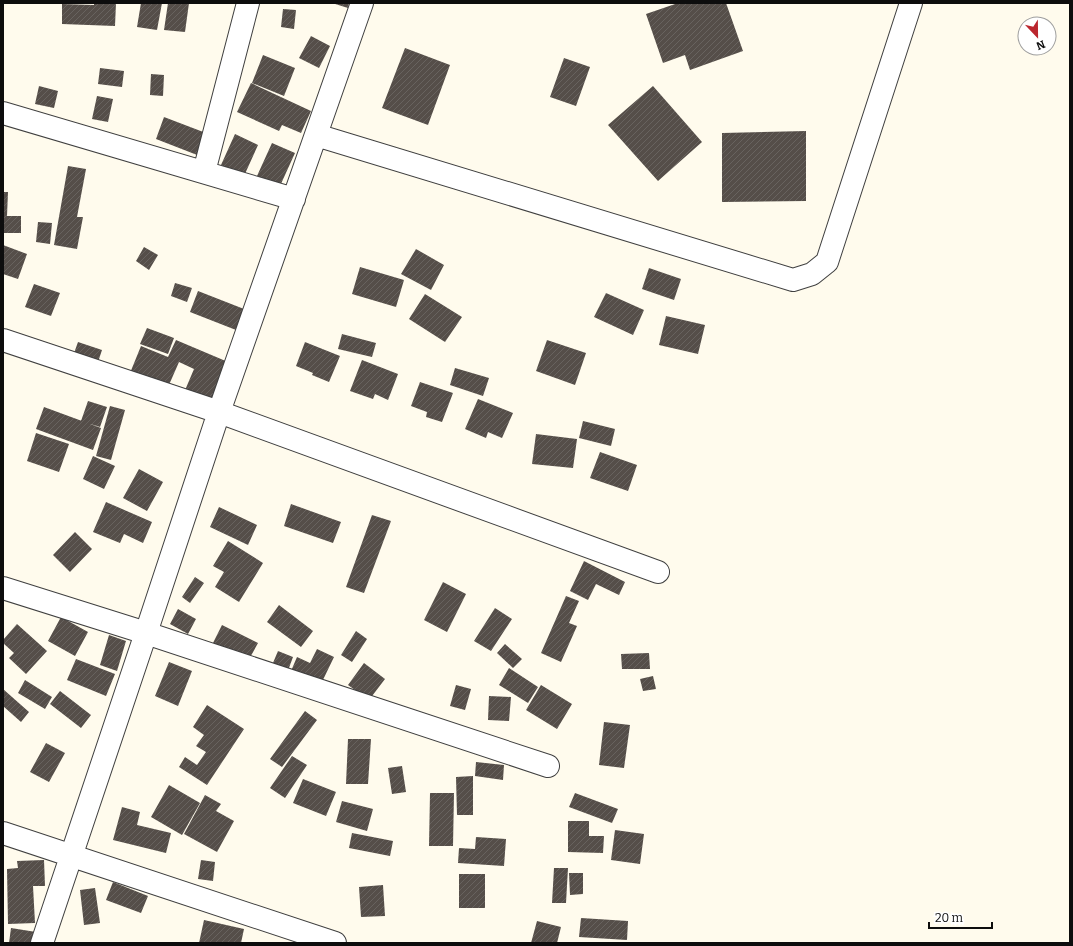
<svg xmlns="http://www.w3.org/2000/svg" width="1073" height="946" viewBox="0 0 1073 946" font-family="Bitter,serif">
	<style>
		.building { fill: url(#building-hatch) }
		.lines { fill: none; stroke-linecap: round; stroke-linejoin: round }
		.minor-casing { stroke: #404040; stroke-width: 24 }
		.minor { stroke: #fff; stroke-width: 22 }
	</style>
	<defs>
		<pattern id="building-hatch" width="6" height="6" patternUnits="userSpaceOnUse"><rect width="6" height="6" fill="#554e49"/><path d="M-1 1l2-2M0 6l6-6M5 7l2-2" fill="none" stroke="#68635f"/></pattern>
	</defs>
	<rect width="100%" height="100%" fill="#fffbed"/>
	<path class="building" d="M94,3H116L115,26L62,24V4L94,5Z
		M141,3H162L157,30L137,27Z
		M168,3H189L185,32L164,30Z
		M332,3H349L348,8Z
		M678,3H726L743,51L690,70L685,55L663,63L646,14Z
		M283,9L296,10L294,29L281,27Z
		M311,36L330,46L319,68L299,58Z
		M405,48L450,65L428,125L382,108Z
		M263,55L295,68L284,96L252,83Z
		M564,58L590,67L576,106L550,97Z
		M100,68L124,71L122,87L98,84Z
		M151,74L164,75L163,96L150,95Z
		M251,83L311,111L301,133L282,125L279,131L237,112Z
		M39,86L58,91L54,108L35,104Z
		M653,86L702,142L658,181L608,125Z
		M97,96L113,99L108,122L92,119Z
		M164,117L219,138L210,160L156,139Z
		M806,131V201L722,202V133Z
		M235,134L258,145L244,176L221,165Z
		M272,143L295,153L280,186L257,176Z
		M68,166L86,169L77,217H83L77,249L54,245Z
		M3,192H8L7,216H21V233H3Z
		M38,222L52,223L50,244L36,242Z
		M3,245L27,254L18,279L3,274Z
		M144,247L158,255L149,270L136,261Z
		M416,249L444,265L431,290L401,274Z
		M360,267L404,280L396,307L352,294Z
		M649,268L681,279L674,300L642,289Z
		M175,283L192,288L187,302L171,296Z
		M34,284L60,293L51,316L25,307Z
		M198,291L244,309L236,330L190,312Z
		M606,293L644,310L633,335L594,317Z
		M425,294L462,317L445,342L409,319Z
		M666,316L705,325L698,354L659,345Z
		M147,328L174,338L168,354L140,344Z
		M342,334L376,343L372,357L338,349Z
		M176,340L228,362L209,406L183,395L194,369L179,362L165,394L128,378L141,346L168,357Z
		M547,340L586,353L575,385L536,371Z
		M78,342L102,350L97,365L73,356Z
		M305,342L340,356L329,382L312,375L313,373L296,366Z
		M362,360L398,374L388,400L375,394L373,399L350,391Z
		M455,368L489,378L483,396L450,385Z
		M420,382L453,393L442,422L426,417L427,412L411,406Z
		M478,399L513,413L502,438L488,432L486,438L465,429Z
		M88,401L107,407L100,427L81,421Z
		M110,406L125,410L111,460L96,456Z
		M44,407L101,428L93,450L36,429Z
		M583,421L615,429L611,446L579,438Z
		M36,433L69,444L59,472L27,461Z
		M536,434L577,439L573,468L532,464Z
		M600,452L637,465L628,491L590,478Z
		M93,456L115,466L104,489L83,479Z
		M139,469L163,482L147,511L123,498Z
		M106,502L152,522L143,543L124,534L120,543L93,532Z
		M291,504L341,522L333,543L284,526Z
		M219,507L257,525L248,545L210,527Z
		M372,515L391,521L364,593L346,587Z
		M75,532L92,549L70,572L53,555Z
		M228,541L263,563L239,602L215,587L224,572L213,566Z
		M584,561L625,582L619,595L596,584L588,600L570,591Z
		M195,577L204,583L190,603L182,597Z
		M443,582L466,594L447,632L424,620Z
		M566,596L579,601L569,623L577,626L561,662L541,653Z
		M279,605L313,631L301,647L267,622Z
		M495,608L512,619L491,651L474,641Z
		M178,609L196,619L188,634L170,624Z
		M61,617L88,632L75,656L48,641Z
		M17,624L47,651L26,674L9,658L14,653L3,643V640Z
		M222,625L258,643L247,663L212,645Z
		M356,631L367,639L352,662L341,655Z
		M109,635L126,641L117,671L100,665Z
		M505,644L522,659L513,668L497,653Z
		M317,649L334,657L321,684L291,671L297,657L310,663Z
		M278,651L293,657L286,676L270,670Z
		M649,653L650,669H622L621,654Z
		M76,659L115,674L106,696L67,680Z
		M169,662L192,671L178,706L155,696Z
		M364,663L385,679L369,700L348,685Z
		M509,668L538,687L528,703L499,685Z
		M653,676L656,689L643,691L640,679Z
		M25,680L52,697L45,709L18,693Z
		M456,685L471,689L465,710L450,706Z
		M541,685L572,704L557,729L526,710Z
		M3,689L29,712L21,722L3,706Z
		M60,691L91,715L81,728L50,704Z
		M489,696L511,697L509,721L488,720Z
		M207,705L244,729L207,785L179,767L185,757L197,765L206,752L196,746L204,735L193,727Z
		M305,711L317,720L282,767L270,759Z
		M604,722L630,725L624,768L599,765Z
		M348,739H371L368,784H346Z
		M46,743L65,753L49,782L30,772Z
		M292,756L307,765L285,798L270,788Z
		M476,762L504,765L503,780L475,776Z
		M402,766L406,792L392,794L388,768Z
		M473,776V815H457L456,777Z
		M303,779L336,792L326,816L293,803Z
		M169,785L200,803L182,835L151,817Z
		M430,793H454L453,846H429Z
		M575,793L618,809L612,823L569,807Z
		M205,795L221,804L216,811L234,821L217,852L184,834Z
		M342,801L373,809L367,831L336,822Z
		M122,807L140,812L137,825L171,833L166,853L113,840Z
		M568,821H589V836H604L603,853L568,852Z
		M615,830L644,834L640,864L611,860Z
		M352,833L393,841L390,856L349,848Z
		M476,837L506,839L504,866L458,863L459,848L475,849Z
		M44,860L45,886H33L35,923L8,924L7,869L18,868L17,861Z
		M201,860L215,862L213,881L198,879Z
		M554,868H568L566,903H552Z
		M569,873H583V894L570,895Z
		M459,874H485V908H459Z
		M113,882L148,896L141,913L106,900Z
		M383,885L385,916L361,917L359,887Z
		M95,888L100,923L84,925L80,890Z
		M581,918L628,921L627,940L579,937Z
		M204,920L244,929L241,943H199Z
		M537,921L561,927L557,943H531Z
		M11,928L36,932L34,943H9Z"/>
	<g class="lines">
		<g class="minor-casing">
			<path id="minor" d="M3,113L294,199
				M316,135L793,280L812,274L827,262L911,3
				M204,172L248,3
				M3,340L219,412L658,572
				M3,588L146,633L548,766
				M3,833L335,943
				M42,943L146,633L219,412L362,3"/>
		</g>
		<use href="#minor" class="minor"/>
	</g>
	<rect width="1073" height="946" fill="none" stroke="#0d0d0d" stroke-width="8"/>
	<g transform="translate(1037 36) rotate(158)"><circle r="19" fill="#ffffff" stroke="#9e9e9e"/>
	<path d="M0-3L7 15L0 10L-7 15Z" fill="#bb262e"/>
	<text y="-6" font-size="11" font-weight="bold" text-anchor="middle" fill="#0d0d0d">N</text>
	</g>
	<path d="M929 922v6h63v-6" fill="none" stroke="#0d0d0d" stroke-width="2"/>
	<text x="935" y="922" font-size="12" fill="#0d0d0d" stroke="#ffffff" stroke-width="3" paint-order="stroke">20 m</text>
</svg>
